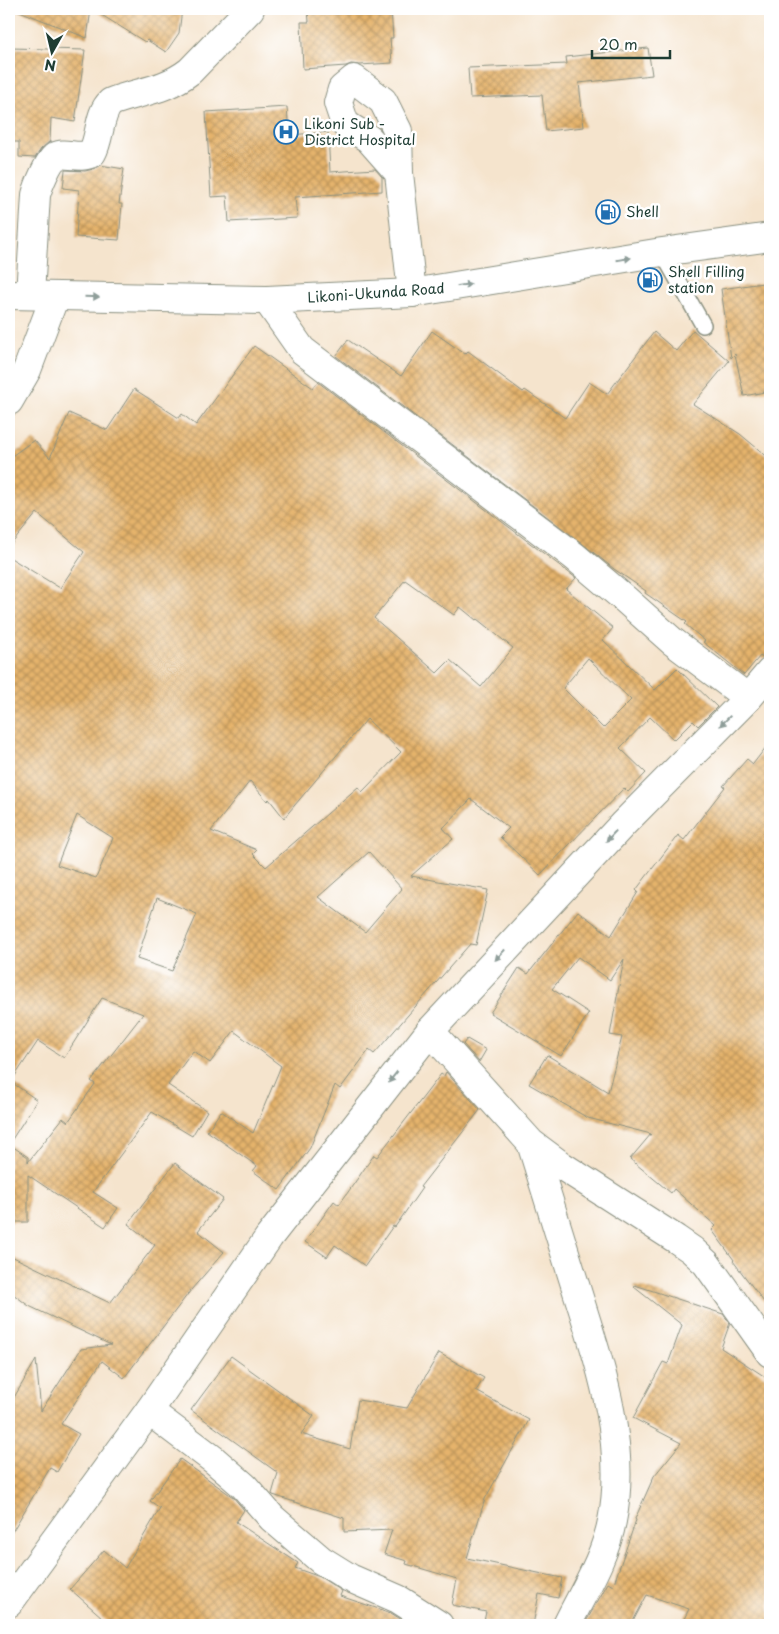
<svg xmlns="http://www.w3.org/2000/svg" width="779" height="1634" viewBox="0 0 779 1634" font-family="'Playpen Sans',sans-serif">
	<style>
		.building { fill: url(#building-cross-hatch); fill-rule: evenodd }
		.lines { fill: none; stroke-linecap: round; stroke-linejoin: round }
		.service-casing { stroke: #8a9080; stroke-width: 18 }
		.minor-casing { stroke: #8a9080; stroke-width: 30 }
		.trunk-casing { stroke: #8a9080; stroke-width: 30 }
		.service { stroke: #fff; stroke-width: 15 }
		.minor { stroke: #fff; stroke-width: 28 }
		.trunk { stroke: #fff; stroke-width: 28 }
		.oneway { fill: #8f9e9a }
		.labels { text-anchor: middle; stroke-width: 5; stroke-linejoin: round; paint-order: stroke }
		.poi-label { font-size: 14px; fill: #1f3d34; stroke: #fff; text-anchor: start }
		.street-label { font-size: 14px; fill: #1f3d34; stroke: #fff }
	</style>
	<defs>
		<pattern id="building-cross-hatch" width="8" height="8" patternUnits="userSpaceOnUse" patternTransform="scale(1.25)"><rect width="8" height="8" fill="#e5b36c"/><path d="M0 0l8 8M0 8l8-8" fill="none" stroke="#b9935a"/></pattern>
	</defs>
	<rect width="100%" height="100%" fill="#fff"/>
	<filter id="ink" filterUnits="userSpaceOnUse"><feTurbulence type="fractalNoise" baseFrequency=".02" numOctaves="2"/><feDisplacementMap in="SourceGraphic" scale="10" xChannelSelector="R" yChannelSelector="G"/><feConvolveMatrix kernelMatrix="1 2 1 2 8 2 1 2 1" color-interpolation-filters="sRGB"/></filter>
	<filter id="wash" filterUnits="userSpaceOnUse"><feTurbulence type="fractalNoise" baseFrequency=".0096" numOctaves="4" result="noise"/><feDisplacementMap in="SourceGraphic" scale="20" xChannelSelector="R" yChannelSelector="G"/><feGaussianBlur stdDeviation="1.12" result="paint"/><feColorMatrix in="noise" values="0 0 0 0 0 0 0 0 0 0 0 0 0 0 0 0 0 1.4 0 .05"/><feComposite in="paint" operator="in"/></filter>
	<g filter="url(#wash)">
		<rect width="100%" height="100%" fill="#f5e4cd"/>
		<g id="blocks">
			<path class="building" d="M17,9H91L87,38L17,10Z
				M92,9H182L179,33L166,52L147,40L145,42Z
				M308,9H391L393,38H390L392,63L360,65L351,64L346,66L303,69L301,22H309Z
				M11,48L85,50L75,122L51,118L50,141L41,149L35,158L19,157V142H9Z
				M648,48L652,75L579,83L584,127L546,131L542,95L470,98L468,68L567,64L566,57Z
				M287,107L289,135L328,132L330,172L375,169L382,177V191L295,197L297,218L229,222L227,196L211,197L206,112Z
				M100,165L124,169L119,204H122L119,240L76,237L79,190L63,188L65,170L85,171L93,169Z
				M770,282V391L744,396L735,354L731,358L721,289Z
				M693,330L729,361L693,404L740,434L770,459V657L763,658L760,656L744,675L703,642L705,641L685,624L687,622L645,593L646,591L614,569L583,544L336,356L348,340L401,376L432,331L465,354L468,351L523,392L525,390L565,418L589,382L607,394L654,332L676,351Z
				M254,346L313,388L318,382L576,578L566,589L613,628L603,640L655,690L677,668L717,707L698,726L693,721L674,740L650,717L620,748L646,773L628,792L624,788L540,875L500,837L509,828L471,799L443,828L453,839L411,876L488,890L476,945L470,944L374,1054L369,1050L340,1089L335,1085L310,1148L279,1190L253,1171L257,1166L207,1131L221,1111L253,1133L281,1066L234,1031L210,1063L193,1051L168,1085L207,1111L192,1136L152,1112L93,1192L118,1208L105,1227L28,1175V1222H9V557L60,588L84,552L37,513L9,547V458L34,440L50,458L69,413L107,430L134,389L179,418L182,414L196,425ZM405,580L454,615L460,607L476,620L477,619L513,648L481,687L450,660L437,673L374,618ZM588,658L631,700L603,728L563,688ZM367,719L401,752L362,792L358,787L266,867L253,854L257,850L211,831L250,781L267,801L269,799L284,818ZM77,815L113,838L96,878L57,865ZM369,852L402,889L365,932L318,897ZM157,898L197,914L172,971L137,959ZM102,998L143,1014L91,1081L95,1084L68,1122L63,1118L28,1162V1157L9,1144L37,1100L11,1082L38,1041L64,1058Z
				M770,742V1310L733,1261L734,1260L712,1230L716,1226L674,1189L671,1193L630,1159L651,1134L588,1118L529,1084L547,1055L608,1092L622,1037L610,1035L624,959L610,980L578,957L552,989L589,1013L561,1056L490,1013L519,968L528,974L578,911L611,936L638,892L636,890L678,835L684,840L725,787L723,786L747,759L753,764Z
				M467,1039L486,1050L479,1062L463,1044Z
				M446,1072L480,1110L420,1187L422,1188L395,1227L393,1226L365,1266L335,1245L327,1257L305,1242L334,1201L339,1205L374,1155L377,1157L441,1074L444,1076Z
				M175,1163L223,1199L198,1231L224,1252L191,1290L124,1378L102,1361L61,1424L79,1434L57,1472L50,1468L9,1537V1406L36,1360L41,1411L81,1349L111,1345L29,1306L9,1291V1255L110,1303L155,1245L128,1224Z
				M635,1285L723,1314L730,1323L721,1348L770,1380V1625H681L689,1609L647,1595L631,1625H584L608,1583L613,1586L636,1520L635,1519L654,1476L681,1443L633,1418L663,1362L668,1364L682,1325L634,1287Z
				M439,1353L484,1378L476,1391L529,1420L485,1499L467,1558L562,1578L558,1598L539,1594L533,1625H505L484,1621L486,1612L452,1605L457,1579L406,1564L407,1561L384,1554L392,1530L344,1532V1518L273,1495L272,1494L278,1473L191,1410L231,1356L314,1416L301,1434L350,1449L358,1400L407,1408Z
				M180,1459L233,1497L244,1510L236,1522L298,1563L295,1568L320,1577L342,1591L340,1596L391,1613L410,1625H111L70,1589L104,1550L125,1568L160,1508L150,1501Z"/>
		</g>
	</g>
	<g filter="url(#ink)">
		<use href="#blocks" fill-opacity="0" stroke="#8a9080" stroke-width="1"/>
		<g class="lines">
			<g class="service-casing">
				<path id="service" d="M662,252L703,325"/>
			</g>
			<g class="minor-casing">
				<path id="minor" d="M399,173L369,139L345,124L338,103L342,89L354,79L383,101L398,131L399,173L412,293
					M30,295L36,195C38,187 49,159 56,156C65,151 80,160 92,153C101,137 98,114 111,102C140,91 164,91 190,71L250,9
					M267,300L302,350L574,556L626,600L672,641L748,698
					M9,401L27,370L55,296
					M430,1031L531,1143L562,1166L676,1239L692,1250L706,1263L770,1353
					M531,1143C546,1191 561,1239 576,1288C599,1362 628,1443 612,1521C605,1558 583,1592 567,1625
					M149,1411L214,1460L244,1486L272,1518L321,1560L350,1578L398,1599L439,1625"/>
			</g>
			<g class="trunk-casing">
				<path id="trunk" d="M9,295L267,300L412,293L662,252L770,237
					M9,1603L149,1411L269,1237L430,1031L624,823L748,698L770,672"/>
			</g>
			<use href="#service" class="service"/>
			<use href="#minor" class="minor"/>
			<use href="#trunk" class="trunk"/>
		</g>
		<defs><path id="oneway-solid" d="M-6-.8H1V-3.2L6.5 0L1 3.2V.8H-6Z" transform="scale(1.25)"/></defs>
		<g class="oneway">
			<use href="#oneway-solid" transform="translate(624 259) rotate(-9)"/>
			<use href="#oneway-solid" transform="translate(464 285) rotate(-9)"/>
			<use href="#oneway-solid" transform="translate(92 297) rotate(1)"/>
			<use href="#oneway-solid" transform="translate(725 721) rotate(135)"/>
			<use href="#oneway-solid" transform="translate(611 836) rotate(133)"/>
			<use href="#oneway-solid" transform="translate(500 955) rotate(133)"/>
			<use href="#oneway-solid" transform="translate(393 1077) rotate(128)"/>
		</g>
	</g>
	<defs>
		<g id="hospital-ring" transform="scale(1.25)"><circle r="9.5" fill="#fff" stroke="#1f6fb2" stroke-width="1.5"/><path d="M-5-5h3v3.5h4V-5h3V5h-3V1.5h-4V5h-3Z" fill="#1f6fb2"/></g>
		<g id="fuel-ring" transform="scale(1.25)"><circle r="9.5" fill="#fff" stroke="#1f6fb2" stroke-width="1.5"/><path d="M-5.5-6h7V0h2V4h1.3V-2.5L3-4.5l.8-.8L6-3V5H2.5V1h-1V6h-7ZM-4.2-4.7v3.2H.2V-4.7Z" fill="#1f6fb2"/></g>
	</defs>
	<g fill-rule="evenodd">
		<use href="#hospital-ring" x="286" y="132"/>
		<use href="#fuel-ring" x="608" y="212"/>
		<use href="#fuel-ring" x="650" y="280"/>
	</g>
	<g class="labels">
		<g class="poi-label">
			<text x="304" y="129">Likoni Sub -<tspan x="304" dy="16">District Hospital</tspan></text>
			<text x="626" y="217">Shell</text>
			<text x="668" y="277">Shell Filling<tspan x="668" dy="16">station</tspan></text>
		</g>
		<g class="street-label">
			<text transform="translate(376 293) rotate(-4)" y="5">Likoni-Ukunda Road</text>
		</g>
	</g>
	<rect width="779" height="1634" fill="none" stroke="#fff" stroke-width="30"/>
	<g transform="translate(52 52) rotate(188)" stroke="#ffffff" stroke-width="4" paint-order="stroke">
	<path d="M0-4L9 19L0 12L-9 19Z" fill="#1f3d34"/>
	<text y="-8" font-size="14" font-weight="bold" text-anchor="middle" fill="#1f3d34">N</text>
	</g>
	<path d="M592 50v8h78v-8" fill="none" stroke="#1f3d34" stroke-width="2.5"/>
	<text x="599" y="50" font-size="15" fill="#1f3d34" stroke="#ffffff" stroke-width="4" paint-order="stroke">20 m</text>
</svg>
